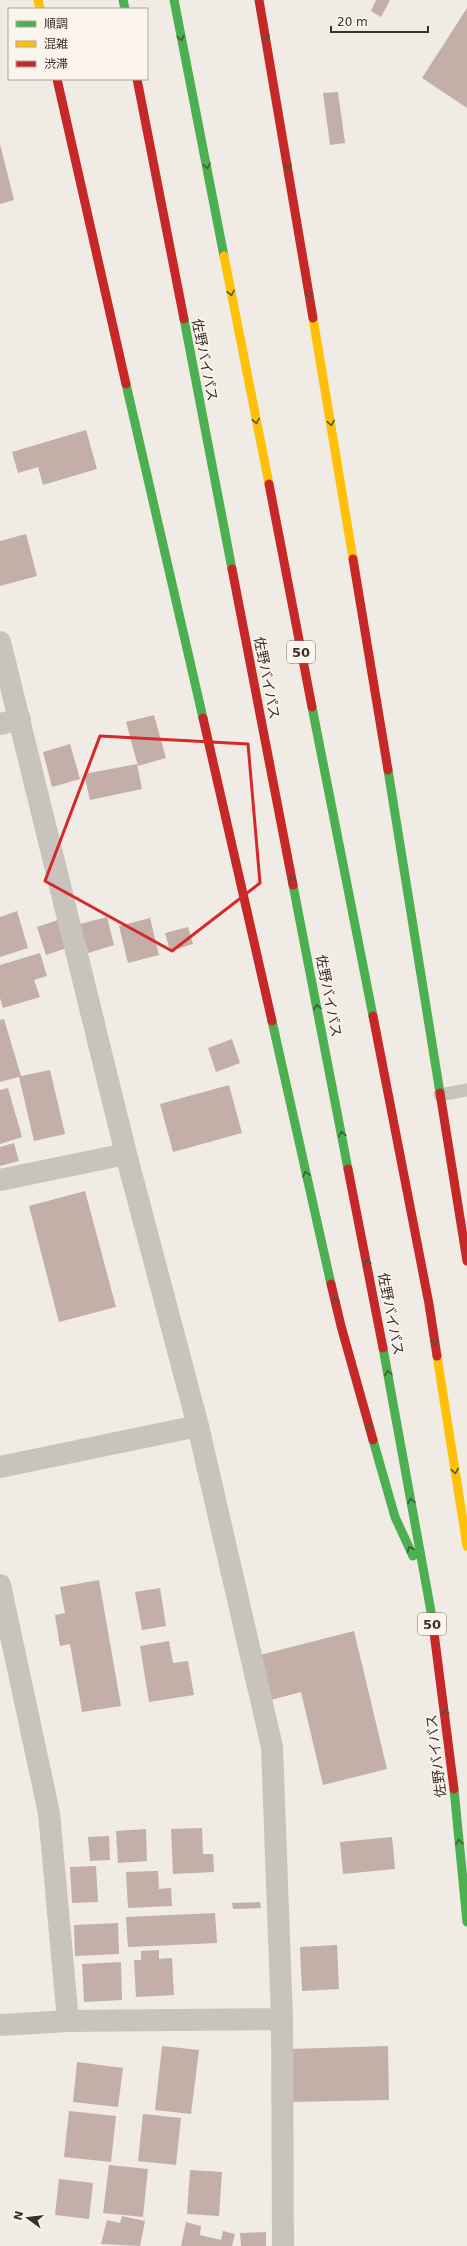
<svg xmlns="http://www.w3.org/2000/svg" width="467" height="2246" viewBox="0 0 467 2246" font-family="'DejaVu Sans','Noto Sans JP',sans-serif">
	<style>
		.building { fill: #c3afa7 }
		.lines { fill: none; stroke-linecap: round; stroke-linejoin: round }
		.lane { stroke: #c9c3be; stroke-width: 13 }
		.street { stroke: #c9c3be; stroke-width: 22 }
		.fast { stroke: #4caf50; stroke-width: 9 }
		.slow { stroke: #ffc107; stroke-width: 9 }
		.jam { stroke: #c62828; stroke-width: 9 }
		.oneway { stroke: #415c38 }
		.marked { fill: none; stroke: #d62828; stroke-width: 3; stroke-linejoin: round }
		.labels { text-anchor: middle; stroke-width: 3.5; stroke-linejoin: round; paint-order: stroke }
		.shield { fill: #fbf5ee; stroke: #756b66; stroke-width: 1 }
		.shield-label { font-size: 13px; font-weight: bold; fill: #3b302b }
		.street-label { font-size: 14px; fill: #3b302b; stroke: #fbf5ee }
	</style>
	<rect width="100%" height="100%" fill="#f0ebe5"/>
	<path class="building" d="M376,0H390L381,17L371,11Z
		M467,8V108L422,78Z
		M338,92L345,143L330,145L323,93Z
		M0,144L14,200L0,204Z
		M86,430L97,469L43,485L38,467L18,473L12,452Z
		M26,534L37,576L0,586V541Z
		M154,715L166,758L138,766L126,722Z
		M70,744L80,779L52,787L43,752Z
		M137,764L142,789L90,800L84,774Z
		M17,911L28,948L0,957V917Z
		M107,917L114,945L88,953L80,924Z
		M150,918L159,955L128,963L119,926Z
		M61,919L70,947L46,955L37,927Z
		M188,927L193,944L170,951L165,933Z
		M40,953L47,976L34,980L40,997L3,1008L0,998V965Z
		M4,1019L21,1076L50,1070L65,1134L34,1141L19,1077L0,1082V1020Z
		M232,1039L240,1063L216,1072L208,1048Z
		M229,1085L242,1133L173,1152L160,1104Z
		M8,1088L22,1137L0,1144V1090Z
		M14,1143L19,1161L0,1166V1147Z
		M85,1191L116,1307L59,1322L29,1206Z
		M99,1580L121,1706L82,1712L70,1644L60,1646L55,1615L65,1613L60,1587Z
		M160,1588L166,1626L142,1630L135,1592Z
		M354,1631L387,1769L323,1785L301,1692L271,1700L260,1655Z
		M169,1641L173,1663L188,1661L194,1695L149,1702L140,1646Z
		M202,1828L203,1854H213L214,1872L173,1874L171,1829Z
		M146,1829L147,1861L118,1863L116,1831Z
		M109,1836L110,1860L90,1861L88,1837Z
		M392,1837L395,1869L343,1874L340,1842Z
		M96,1866L98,1902L72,1903L70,1867Z
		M158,1871L159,1889L171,1888L172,1906L128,1908L126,1872Z
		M260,1902L261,1908L233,1909L232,1903Z
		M215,1913L217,1943L128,1947L126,1917Z
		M118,1923L119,1954L75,1956L74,1925Z
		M337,1945L339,1989L302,1991L300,1947Z
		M159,1950V1959L172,1958L174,1995L136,1997L134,1960H141V1951Z
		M121,1962L122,2000L84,2002L82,1964Z
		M162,2046L199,2050L191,2114L155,2110Z
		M388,2046L389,2100L290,2102L288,2049Z
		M77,2062L123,2068L118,2107L73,2102Z
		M69,2111L116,2116L111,2162L64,2157Z
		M143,2114L181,2118L176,2165L138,2161Z
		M109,2165L148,2169L143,2217L103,2213Z
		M190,2170L222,2172L219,2216L187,2214Z
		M59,2179L93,2183L89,2219L55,2215Z
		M122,2216L145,2221L140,2246L101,2244L107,2220L120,2223Z
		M186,2222L201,2226L200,2235L221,2240L223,2231L235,2234L232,2246H181Z
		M266,2232V2246H241L240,2233Z"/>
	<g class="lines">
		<path class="lane" d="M440,1095L467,1090"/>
		<path class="street" d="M0,642L126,1154L198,1426L272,1747L282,2019
			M0,724L20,719
			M0,1180L126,1154
			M0,1467L198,1426
			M0,1585L49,1813L68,2021
			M0,2025L68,2021L282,2019L283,2246"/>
		<path class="fast" d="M123,0L125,9
			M174,0L224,256
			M184,319L232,569
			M126,384L203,718
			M312,707L373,1016
			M388,770L440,1093
			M293,885L348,1169
			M272,1021L331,1284
			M383,1348L432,1617
			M373,1440L395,1517L413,1556
			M454,1789L467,1922"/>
		<path class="slow" d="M38,0L40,9
			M224,256L269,484
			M313,318L353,559
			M437,1356L467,1546"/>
		<path class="jam" d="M259,0L313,318
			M57,79L126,384
			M137,79L184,319
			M269,484L312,707
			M353,559L388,770
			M232,569L293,885
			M203,718L272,1021
			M373,1016L429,1304L437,1356
			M440,1093L467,1261
			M348,1169L383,1348
			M331,1284L341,1326L373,1440
			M432,1617L454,1789"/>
	</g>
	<defs><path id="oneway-chevron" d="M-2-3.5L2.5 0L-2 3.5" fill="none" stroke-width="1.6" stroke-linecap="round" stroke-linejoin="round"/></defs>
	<g class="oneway">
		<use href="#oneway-chevron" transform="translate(181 38) rotate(79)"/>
		<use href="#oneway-chevron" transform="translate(266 38) rotate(80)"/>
		<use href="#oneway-chevron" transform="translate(207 166) rotate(79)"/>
		<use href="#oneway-chevron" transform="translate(288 167) rotate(80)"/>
		<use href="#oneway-chevron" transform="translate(231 293) rotate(79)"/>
		<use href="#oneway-chevron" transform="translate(309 295) rotate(81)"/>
		<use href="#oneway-chevron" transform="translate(256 421) rotate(79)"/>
		<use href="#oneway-chevron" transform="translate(331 423) rotate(81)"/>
		<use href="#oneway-chevron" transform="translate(292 879) rotate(-101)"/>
		<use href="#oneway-chevron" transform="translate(317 1007) rotate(-101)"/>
		<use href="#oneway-chevron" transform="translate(342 1134) rotate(-101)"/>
		<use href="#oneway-chevron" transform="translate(306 1174) rotate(-103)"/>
		<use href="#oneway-chevron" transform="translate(367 1262) rotate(-101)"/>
		<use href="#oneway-chevron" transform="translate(335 1300) rotate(-103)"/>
		<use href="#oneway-chevron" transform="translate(435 1342) rotate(81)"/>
		<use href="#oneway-chevron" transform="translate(388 1373) rotate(-100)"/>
		<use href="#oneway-chevron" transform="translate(369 1426) rotate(-106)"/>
		<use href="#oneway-chevron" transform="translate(455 1471) rotate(81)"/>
		<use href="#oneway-chevron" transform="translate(411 1501) rotate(-100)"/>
		<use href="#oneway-chevron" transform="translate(410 1549) rotate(-115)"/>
		<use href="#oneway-chevron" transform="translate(445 1712) rotate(-98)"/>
		<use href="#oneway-chevron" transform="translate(459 1842) rotate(-96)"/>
	</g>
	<path class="marked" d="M100,736L248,744L260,883L172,951L45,881Z"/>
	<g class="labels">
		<g class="shield">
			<rect x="287" y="641" width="28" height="22" rx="3"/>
			<rect x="418" y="1613" width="28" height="22" rx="3"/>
		</g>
		<g class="shield-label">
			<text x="301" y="657">50</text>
			<text x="432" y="1629">50</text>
		</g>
		<g class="street-label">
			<text transform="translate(205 360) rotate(79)" y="5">佐野バイパス</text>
			<text transform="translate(267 678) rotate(79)" y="5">佐野バイパス</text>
			<text transform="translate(329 996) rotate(79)" y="5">佐野バイパス</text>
			<text transform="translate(391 1314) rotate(79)" y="5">佐野バイパス</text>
			<text transform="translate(436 1756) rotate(-97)" y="5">佐野バイパス</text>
		</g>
	</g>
	<rect x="8" y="8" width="140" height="72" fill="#fbf5ee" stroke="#aea6a0"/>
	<rect x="16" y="21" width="20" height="6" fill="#4caf50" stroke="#aea6a0"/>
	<text x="44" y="28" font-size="12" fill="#3b302b">順調</text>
	<rect x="16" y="41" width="20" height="6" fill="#ffc107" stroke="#aea6a0"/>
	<text x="44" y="48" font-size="12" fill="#3b302b">混雑</text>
	<rect x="16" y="61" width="20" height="6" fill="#c62828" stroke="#aea6a0"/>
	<text x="44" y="68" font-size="12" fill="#3b302b">渋滞</text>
	<g transform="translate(28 2218) rotate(285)" stroke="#fbf5ee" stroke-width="3" paint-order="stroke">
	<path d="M0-3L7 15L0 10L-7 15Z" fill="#3b302b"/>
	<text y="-6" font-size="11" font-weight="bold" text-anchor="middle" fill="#3b302b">N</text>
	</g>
	<path d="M331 26v6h97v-6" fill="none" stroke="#3b302b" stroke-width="2"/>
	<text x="337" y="26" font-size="12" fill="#3b302b" stroke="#fbf5ee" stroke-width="3" paint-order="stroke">20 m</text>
</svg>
